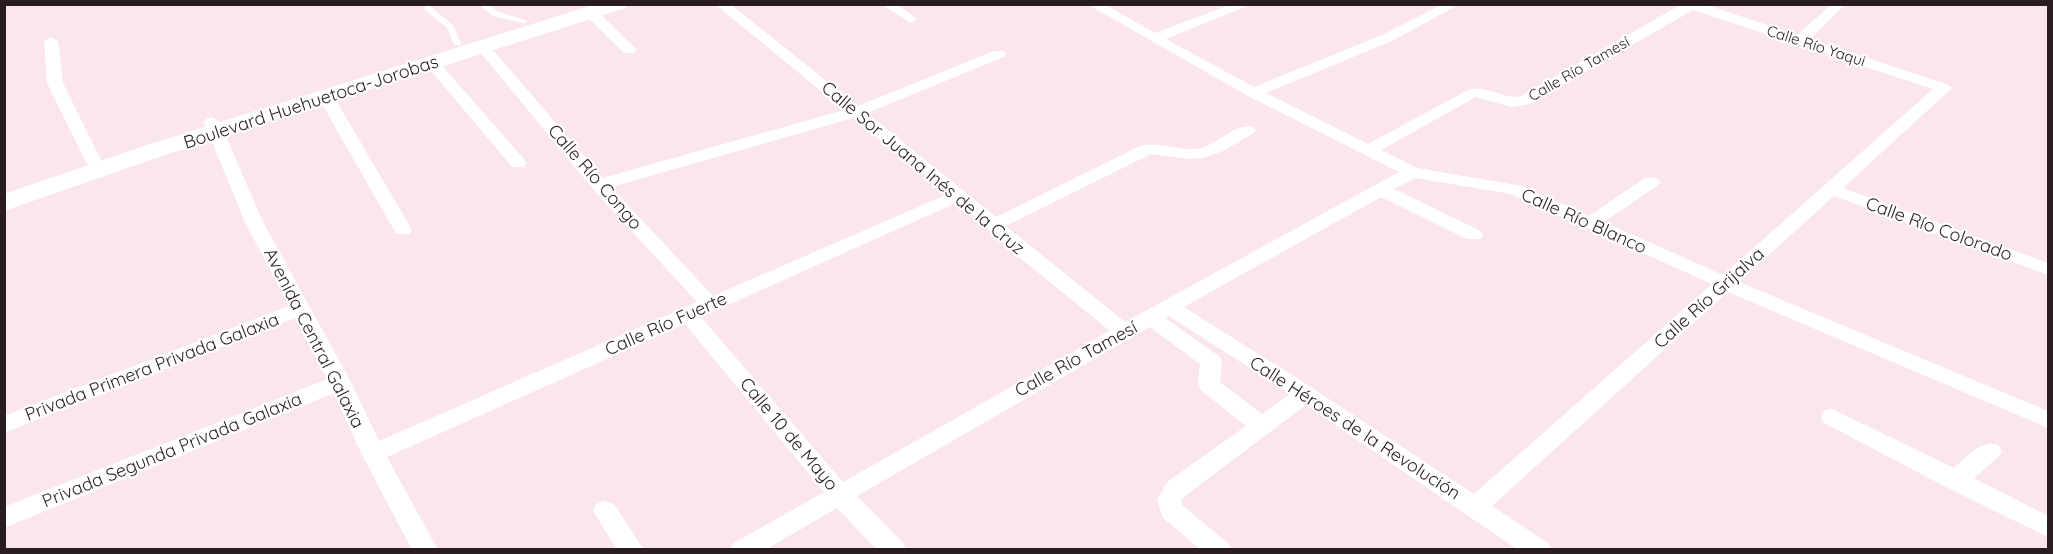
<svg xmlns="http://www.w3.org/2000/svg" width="2053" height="554" viewBox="0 0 2053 554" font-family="Quicksand,sans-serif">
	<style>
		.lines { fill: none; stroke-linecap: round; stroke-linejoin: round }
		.service { fill: #fff; fill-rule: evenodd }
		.minor { fill: #fff; fill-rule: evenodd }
		.secondary { fill: #fff; fill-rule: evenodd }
		.labels { text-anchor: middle; stroke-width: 4.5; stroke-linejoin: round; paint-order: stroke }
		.far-street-label { font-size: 15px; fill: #2a1d22; stroke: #fff }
		.street-label { font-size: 18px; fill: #2a1d22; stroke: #fff }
	</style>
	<rect width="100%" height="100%" fill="#fbe6ee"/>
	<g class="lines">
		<path class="service" d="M424,4H431V7L453,25L461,43L460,45H454L447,28L425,10Z
			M479,4H487L499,12L528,21L524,23L493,16Z"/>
		<path class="minor" d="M715,4H730L858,106L994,51H1004L1006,54L1004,57L867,113L996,217L1140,146C1163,141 1183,153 1202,148C1218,143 1237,122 1254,127L1256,130L1254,133L1223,151L1203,158L1190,159L1151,154L1006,226L1125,322L1399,172L1248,96L1087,4H1104L1155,33L1232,4H1252L1166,39L1254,87L1382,35L1443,4H1460L1392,41L1266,93L1368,144L1468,90C1486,85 1501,98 1519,97L1682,4H1704L1797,35L1832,4H1846L1810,39L1949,85L1952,88L1843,188L2048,263V275L1834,196L1739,282L2048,411V428L1728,292L1492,506L1548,543L1552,550H1518L1306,405L1185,496L1181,501L1183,506L1228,543L1232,550H1201L1163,518L1157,500L1167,482L1246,426L1201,390L1198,385L1200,364L1150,327L857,496L903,543L907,550H877L837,508L765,550H730L734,543L824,492L685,324L387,457L438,550H412L361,453L334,393L4,528V507L327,379L295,318L4,433V416L289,306L244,220L204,122L206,119L212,117L220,122L262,220L351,382L379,441L697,302L593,189L476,47L478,44H488L603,178L844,110ZM1693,10L1933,89L1723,275L1604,222L1657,186L1660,182L1657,178H1645L1589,216L1522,186L1417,168L1381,150L1476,97L1511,107L1530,104ZM853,118L948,194L713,296L611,187ZM1415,178L1511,194L1712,284L1474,494L1300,380L1184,307L1381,197L1467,239H1481L1483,235L1481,231L1394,189ZM958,202L1013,252L1110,331L843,482L701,317ZM1169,316L1284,390L1290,394L1262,414L1220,382L1222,361L1219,356L1165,318Z
			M881,4H897L917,19L910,23Z
			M591,9L596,10L634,47L636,50L634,53H624L586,16L584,13L586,10Z
			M51,37L58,41L63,83L101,160L99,164H87L85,160L47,83L44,41Z
			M432,59L437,60L524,159L526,163L524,167H512L427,66L425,63L427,60Z
			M326,92L334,97L412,230L410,234H396L394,230L318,97Z
			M1832,409L1954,468C1967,457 1980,439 1998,445L2002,451L1998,457L1974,478L2048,516V537L1946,487L1824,423L1821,417L1824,411Z
			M605,501L614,504L644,550H617L593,511L596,504Z"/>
		<path class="secondary" d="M596,4H627L625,8L162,156L4,211V194L144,146Z"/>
	</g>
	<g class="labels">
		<g class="far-street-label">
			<text transform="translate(1816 46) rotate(18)" y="5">Calle Río Yaqui</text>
			<text transform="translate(1579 69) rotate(-30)" y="5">Calle Río Tamesí</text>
		</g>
		<g class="street-label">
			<text transform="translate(311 102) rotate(-18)" y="6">Boulevard Huehuetoca-Jorobas</text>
			<text transform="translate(923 168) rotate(40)" y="6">Calle Sor Juana Inés de la Cruz</text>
			<text transform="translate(595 177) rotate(49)" y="6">Calle Río Congo</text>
			<text transform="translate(1584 221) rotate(24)" y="6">Calle Río Blanco</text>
			<text transform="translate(1939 229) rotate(20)" y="6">Calle Río Colorado</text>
			<text transform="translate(1709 298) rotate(-42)" y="6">Calle Río Grijalva</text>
			<text transform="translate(666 324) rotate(-24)" y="6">Calle Río Fuerte</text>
			<text transform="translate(314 338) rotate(63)" y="6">Avenida Central Galaxia</text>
			<text transform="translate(1076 359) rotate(-29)" y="6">Calle Río Tamesí</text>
			<text transform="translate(152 367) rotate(-21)" y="6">Privada Primera Privada Galaxia</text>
			<text transform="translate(1355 428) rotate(33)" y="6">Calle Héroes de la Revolución</text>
			<text transform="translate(789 434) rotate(50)" y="6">Calle 10 de Mayo</text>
			<text transform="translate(172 450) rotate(-22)" y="6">Privada Segunda Privada Galaxia</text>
		</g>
	</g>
	<rect width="2053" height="554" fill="none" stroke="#2a1d22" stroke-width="12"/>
</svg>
